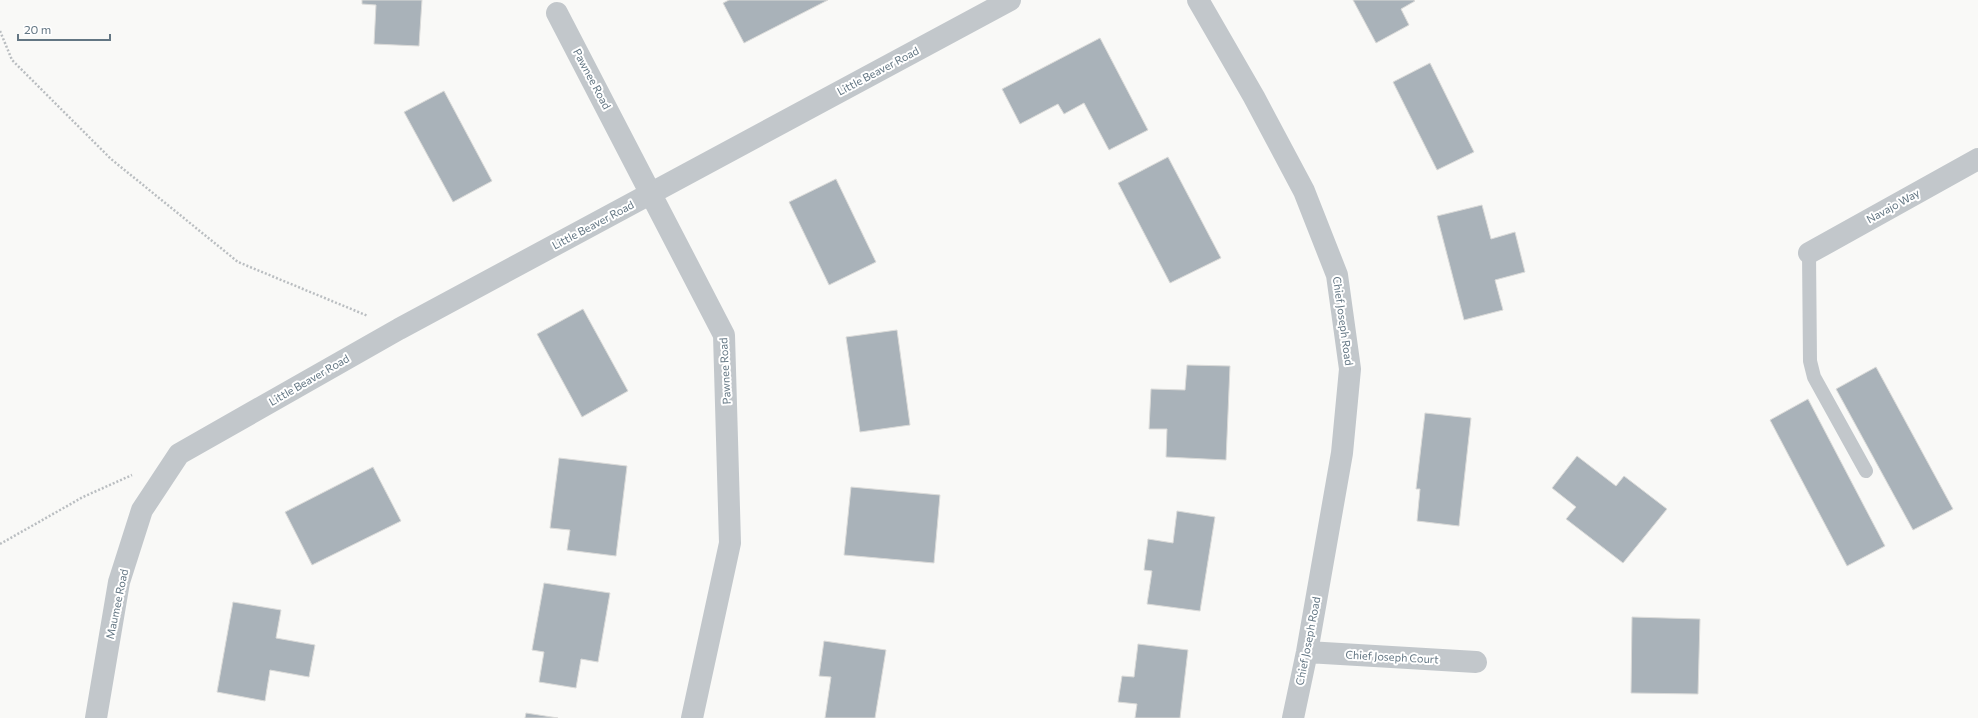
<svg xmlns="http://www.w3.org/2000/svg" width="1978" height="718" viewBox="0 0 1978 718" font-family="Commissioner,sans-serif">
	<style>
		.building { fill: #a9b2b9; stroke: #dbdbd9 }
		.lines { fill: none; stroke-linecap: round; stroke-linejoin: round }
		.path { stroke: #babec1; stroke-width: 2.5; stroke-dasharray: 2 2; stroke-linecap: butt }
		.service { stroke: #c2c7cb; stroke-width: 14 }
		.minor { stroke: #c2c7cb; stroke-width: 22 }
		.labels { text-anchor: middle; stroke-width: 4; stroke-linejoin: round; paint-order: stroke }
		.street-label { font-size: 11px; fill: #637683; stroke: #fff }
	</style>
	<rect width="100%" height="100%" fill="#f9f9f7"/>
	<path class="building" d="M362,0H422L419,46L374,44L376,5L362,4Z
		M729,0H828L744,43L723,3Z
		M1353,0H1414L1415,1L1401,9L1409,25L1376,43Z
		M1100,38L1148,130L1109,150L1084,103L1064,114L1058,104L1020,124L1002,89Z
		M1430,63L1474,152L1437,170L1393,82Z
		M444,91L492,181L453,202L404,112Z
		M1168,157L1221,258L1170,283L1118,183Z
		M836,179L876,262L829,285L789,202Z
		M1482,205L1491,239L1515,232L1525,272L1495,280L1503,310L1464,320L1437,216Z
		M583,309L628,391L582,417L537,334Z
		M897,330L910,425L860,432L846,337Z
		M1187,365L1230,366L1226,460L1166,457L1167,429H1149L1151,389L1185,390Z
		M1876,367L1953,509L1913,530L1836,389Z
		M1808,399L1885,546L1847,566L1770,420Z
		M1425,413L1471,418L1459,526L1417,521L1420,489H1416Z
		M1577,456L1616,486L1624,476L1667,509L1623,563L1566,519L1576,507L1552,488Z
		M559,458L627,466L616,556L567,550L570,530L550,528Z
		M373,467L401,521L312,565L285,512Z
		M851,487L940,495L934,563L844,555Z
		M1177,511L1215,517L1200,611L1147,604L1152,571L1144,570L1148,539L1173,543Z
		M544,583L610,593L598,662L581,659L576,688L539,682L544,652L532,650Z
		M233,602L281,610L276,638L315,645L309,677L270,670L265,701L217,692Z
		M1632,617L1700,619L1698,694L1631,693Z
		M824,641L886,650L875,718H825L831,677L819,676Z
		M1138,644L1188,650L1180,718H1135L1137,704L1118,702L1122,676L1134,677Z
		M526,713L558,718H525Z"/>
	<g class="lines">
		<path class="path" d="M0,31L12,60L111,159L238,262L368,316
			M0,544L83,497L132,475"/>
		<path class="service" d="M1809,253L1810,361L1814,377L1866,471"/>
		<path class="minor" d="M1198,0L1254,97L1304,191L1337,275L1350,369L1342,453L1307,652L1293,718
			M557,13L724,335L730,543L692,718
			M1809,253L1978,159
			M1307,652L1476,662
			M96,718L119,582L142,510L179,454L399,329L1010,0"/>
	</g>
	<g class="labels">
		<g class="street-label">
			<text transform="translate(878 71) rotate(-28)" y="4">Little Beaver Road</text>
			<text transform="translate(592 79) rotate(62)" y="4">Pawnee Road</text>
			<text transform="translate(1893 206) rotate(-29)" y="4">Navajo Way</text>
			<text transform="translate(593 225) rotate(-28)" y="4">Little Beaver Road</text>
			<text transform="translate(1343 321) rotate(82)" y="4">Chief Joseph Road</text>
			<text transform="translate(725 371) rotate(-93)" y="4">Pawnee Road</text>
			<text transform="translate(309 380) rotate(-30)" y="4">Little Beaver Road</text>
			<text transform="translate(117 604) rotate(-78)" y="4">Maumee Road</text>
			<text transform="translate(1308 641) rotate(-79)" y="4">Chief Joseph Road</text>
			<text transform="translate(1392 657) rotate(3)" y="4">Chief Joseph Court</text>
		</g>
	</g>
	<path d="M18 34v6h92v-6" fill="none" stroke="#637683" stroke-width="2"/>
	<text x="24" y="34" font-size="12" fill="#637683" stroke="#ffffff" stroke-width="3" paint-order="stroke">20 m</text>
</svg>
